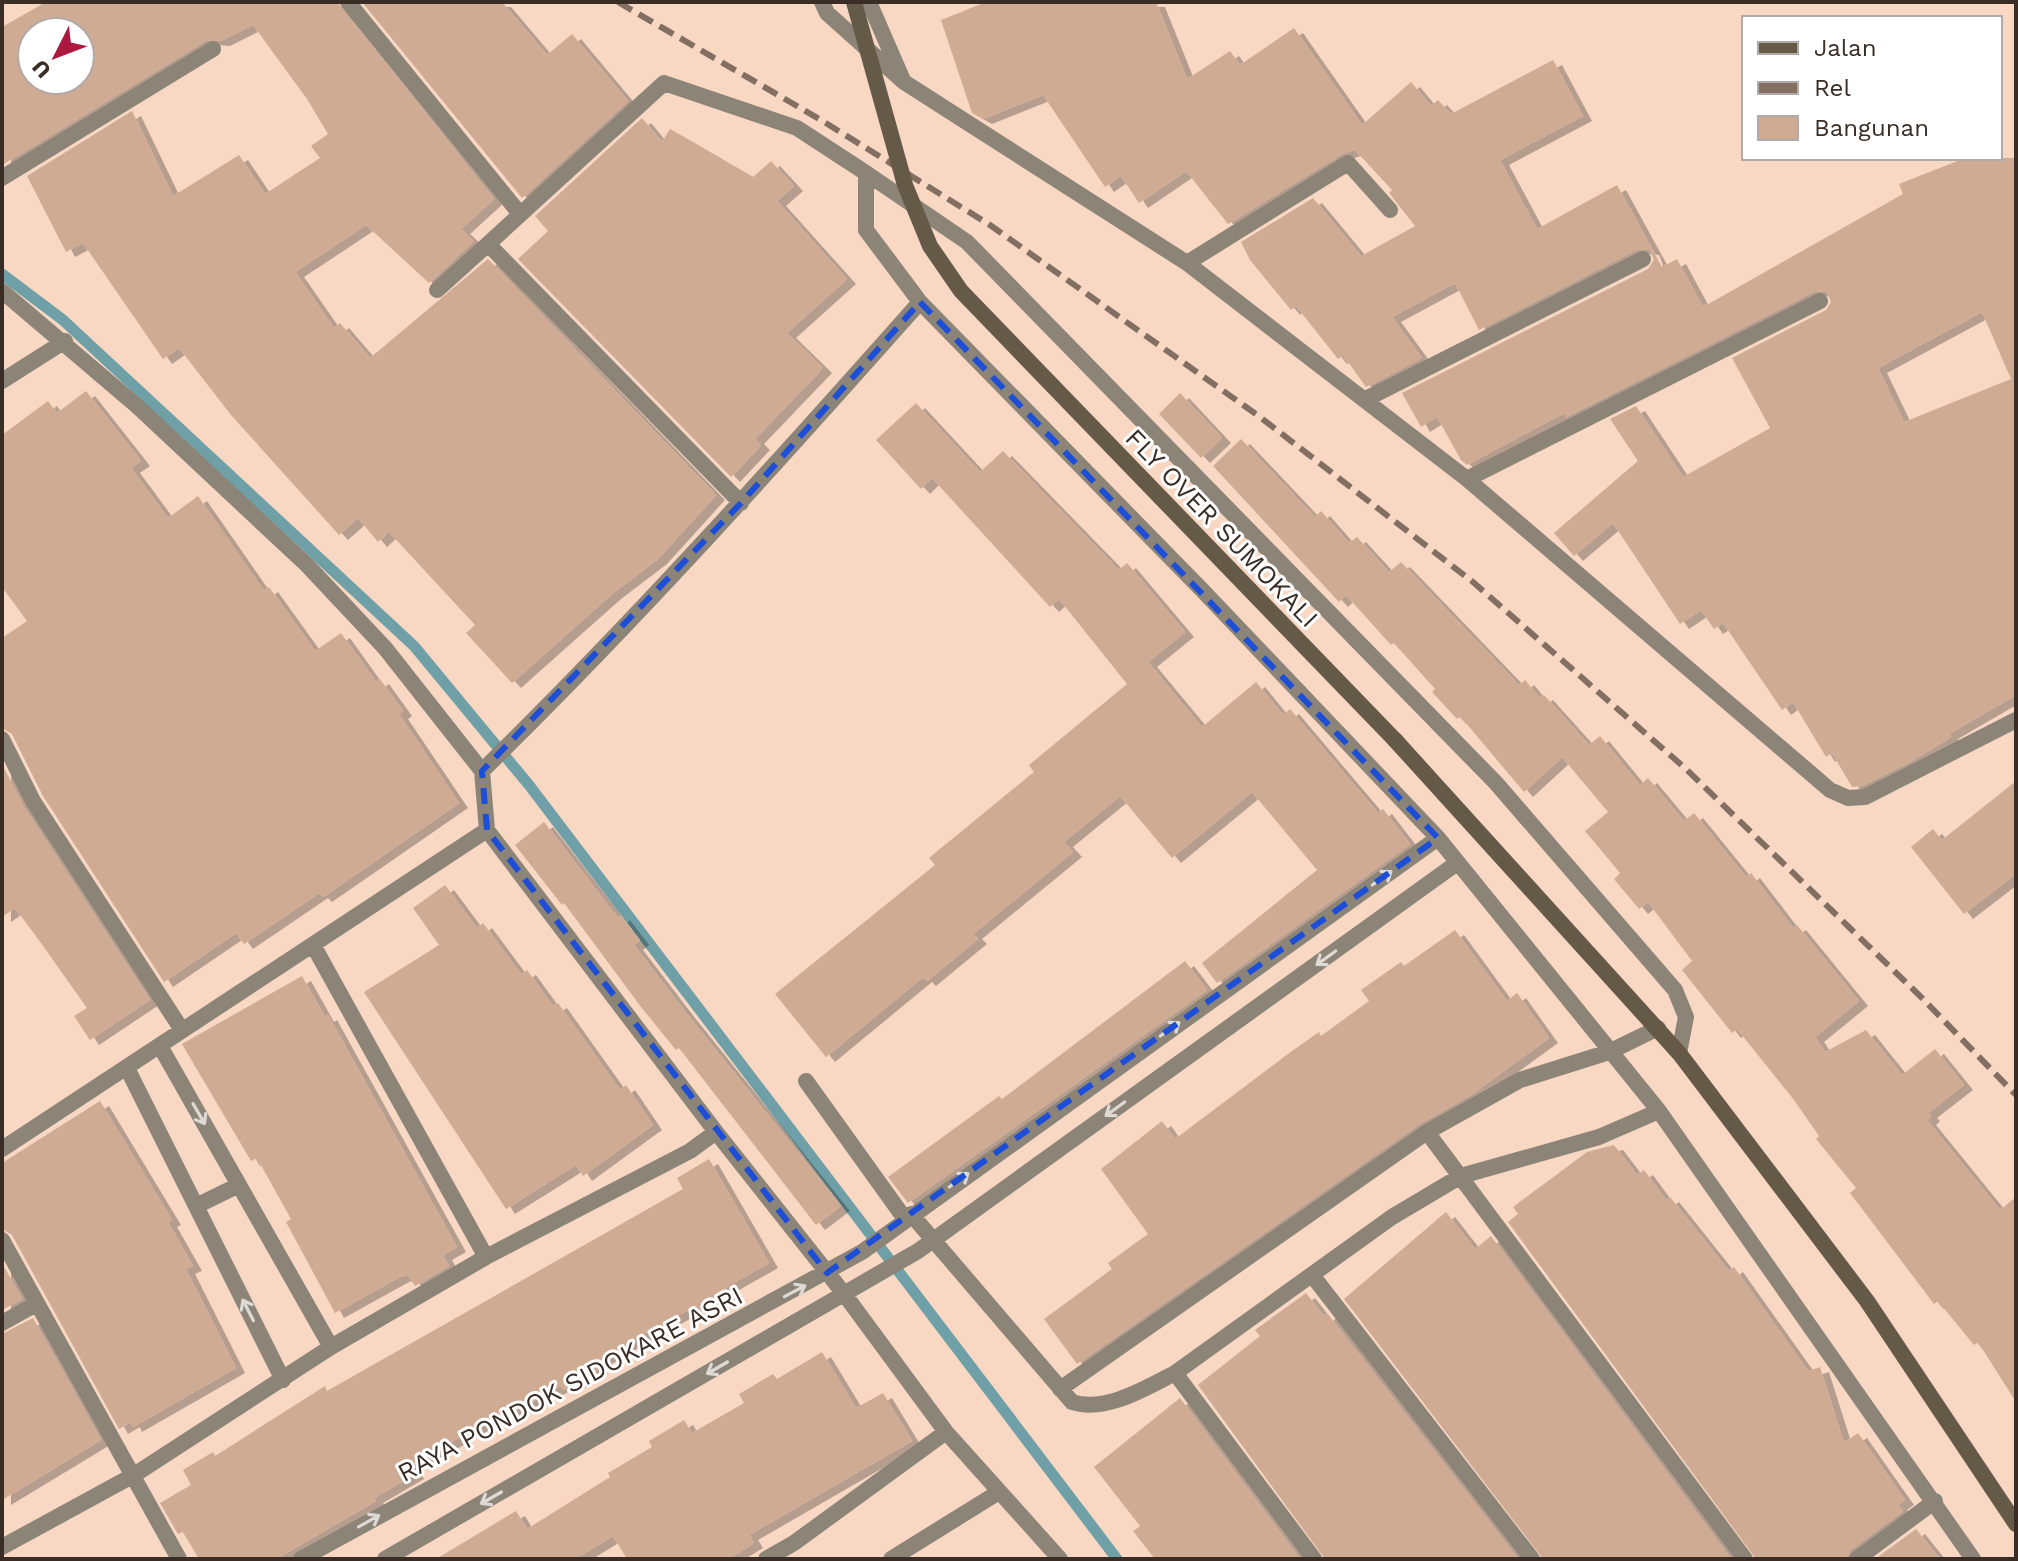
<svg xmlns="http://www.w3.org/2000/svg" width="2018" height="1561" viewBox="0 0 2018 1561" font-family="'Work Sans',sans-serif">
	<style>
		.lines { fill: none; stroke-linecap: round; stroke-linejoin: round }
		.stream { stroke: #6fa0a7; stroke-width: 11 }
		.building { fill: #d0ab94; fill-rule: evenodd; filter: url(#shadow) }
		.minor { stroke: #8d8478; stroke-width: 16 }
		.secondary { stroke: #655948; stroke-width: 16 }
		.rail { stroke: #836f62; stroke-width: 6; stroke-dasharray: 16 8; stroke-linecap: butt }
		.secondary-bridge { stroke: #655948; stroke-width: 16 }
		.oneway { stroke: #dddad6 }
		.marked { fill: none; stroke: #1d4ed8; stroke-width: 6; stroke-dasharray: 16 10; stroke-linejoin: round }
		.labels { text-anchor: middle; stroke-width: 6; stroke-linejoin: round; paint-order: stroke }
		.street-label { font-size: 26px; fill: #392d25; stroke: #fff }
	</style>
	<defs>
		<filter id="shadow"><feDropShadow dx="9" dy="5" stdDeviation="0" flood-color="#0004"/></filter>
	</defs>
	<rect width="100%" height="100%" fill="#f8d7c3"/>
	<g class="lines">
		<path class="stream" d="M2,274L63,320L414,646L529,785L1117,1559"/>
	</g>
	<path class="building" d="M46,2H337L494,199L461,229L474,241L429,283L366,225L295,272L334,328L340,323L370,358L488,259L716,495L658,559L612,594L512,683L466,633L475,625L389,532L378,542L358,518L339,535L231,415L179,348L163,359L83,243L66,252L27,176L132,111L173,196L239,155L265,194L320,158L311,146L328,134L307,99L253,25L221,41L207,40L2,165V27ZM32,32H80V80H32Z
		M362,2H502L547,55L572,34L628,101L522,198Z
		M986,2H1156L1187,79L1230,51L1240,65L1294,28L1362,125L1411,82L1431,106L1438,100L1451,114L1553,60L1583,116L1500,160L1537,229L1617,185L1662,267L1677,259L1703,307L1903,194L1899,184L1965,158H2016V695L1949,734L1951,737L1912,761L1862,786L1852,787L1832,753L1826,757L1793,702L1782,710L1723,623L1714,629L1701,610L1680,624L1613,523L1574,556L1554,533L1638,461L1610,419L1636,406L1683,477L1770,428L1732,358L1826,310L1831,302L1827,292L1815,291L1566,417L1564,413L1467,465L1461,460L1437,417L1421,427L1402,393L1648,269L1654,260L1650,250L1638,249L1479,330L1455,283L1392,317L1422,358L1366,387L1343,355L1338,359L1296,306L1291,310L1250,260L1241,242L1313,198L1361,256L1415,226L1389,193L1392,190L1355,150L1342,154L1228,224L1186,171L1139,203L1121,176L1105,187L1043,95L983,119L972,113L941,20ZM1982,312L2011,379L1904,422L1878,368Z
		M642,118L662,142L670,129L753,177L771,161L794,186L777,201L847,279L787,333L823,368L755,439L761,445L731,477L518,259L548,231L535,216Z
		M86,391L141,461L131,468L168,518L198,496L264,591L269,587L315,651L341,633L376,682L380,679L403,711L399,714L459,803L323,897L319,893L244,944L236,933L164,982L43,796L12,734L2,728V638L27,621L2,587V435L48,401L57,413Z
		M1180,393L1222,438L1201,458L1159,414Z
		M916,403L980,472L1003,451L1119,570L1127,563L1185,632L1148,662L1202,727L1256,682L1283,715L1290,709L1378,813L1383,809L1410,844L1217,983L1202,963L1317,870L1252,792L1172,858L1120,796L1064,842L1073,852L973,934L978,939L927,981L923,977L826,1057L775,994L935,865L929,858L1034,772L1029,765L1127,684L1059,599L1050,607L932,478L921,489L876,440Z
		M1241,439L1315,517L1321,511L1349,543L1357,537L1389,572L1401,562L1519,685L1525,680L1540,698L1544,695L1589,745L1600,736L1640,785L1648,778L1684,821L1694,813L1746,877L1751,873L1793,928L1797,925L1859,1001L1815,1037L1825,1052L1866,1030L1902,1075L1935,1049L1964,1085L1928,1113L1931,1116L1927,1120L2000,1210L2016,1197V1402L1978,1342L1974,1345L1938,1301L1934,1304L1850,1193L1856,1188L1816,1139L1819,1136L1794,1100L1737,1029L1732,1033L1682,970L1692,961L1648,902L1639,909L1614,879L1620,873L1585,831L1608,812L1562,757L1524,792L1460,716L1457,719L1432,692L1435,689L1394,643L1391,645L1346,595L1339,602L1213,466Z
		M2,764L24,807L150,1000L90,1040L74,1016L87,1008L41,943L15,908L2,917Z
		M2016,781V874L1964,914L1911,847L1933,829L1942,840Z
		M544,822L618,918L621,915L640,940L634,945L686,1013L841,1206L816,1225L679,1048L676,1050L641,1007L564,903L562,905L515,845Z
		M445,885L477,928L483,923L521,974L527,970L553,1006L558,1003L620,1090L626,1085L653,1125L583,1176L576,1165L506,1209L364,992L439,945L413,908Z
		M1455,930L1507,1001L1517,993L1549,1038L1471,1095L1421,1123L1077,1364L1044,1319L1112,1269L1108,1263L1148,1234L1101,1169L1162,1121L1175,1139L1292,1051L1319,1032L1321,1036L1369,1001L1361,990L1401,962L1404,966Z
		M1185,961L1207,990L908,1203L888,1177L999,1096L1002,1099Z
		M302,976L325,1017L328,1015L457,1247L443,1255L449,1266L415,1286L408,1275L400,1277L335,1313L286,1222L291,1219L257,1158L251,1161L182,1044Z
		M100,1101L172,1220L168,1222L193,1266L186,1269L236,1368L133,1427L131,1422L119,1429L12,1235L2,1229V1163Z
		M1614,1145L1637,1175L1644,1170L1666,1200L1670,1197L1729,1271L1734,1267L1808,1371L1820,1367L1844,1443L1858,1433L1905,1500L1898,1505L1903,1511L1850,1550L1846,1559H1756L1508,1222L1518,1214L1513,1207L1587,1152Z
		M709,1159L769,1263L725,1288L728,1294L691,1316L688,1310L638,1338L596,1363L599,1369L564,1390L561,1386L511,1414L508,1409L410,1466L415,1474L374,1498L376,1501L276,1559H199L183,1532L178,1534L160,1503L191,1485L183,1470L213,1452L215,1456L325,1386L327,1391L683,1189L677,1178Z
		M1446,1212L1475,1249L1491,1236L1731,1559H1543L1344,1299Z
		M2,1263L22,1299L2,1310Z
		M1306,1293L1324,1316L1327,1313L1518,1559H1325L1198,1385L1260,1336L1255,1330Z
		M33,1318L101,1440L2,1500V1334Z
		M822,1352L856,1408L883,1393L912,1441L749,1535L754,1543L728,1559H627L613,1536L575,1559H436L516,1511L527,1529L610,1477L608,1473L652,1447L649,1441L684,1420L692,1433L744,1403L739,1394L773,1374L777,1379Z
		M1180,1398L1300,1559H1155L1133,1531L1140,1526L1094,1467Z
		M1916,1529L1940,1559H1875Z"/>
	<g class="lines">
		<path class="minor" d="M348,2L520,214
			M822,2L827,13L904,82L1187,263L1467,479L1830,790L1848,798L1865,797L2016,720
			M869,2L902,78
			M2,178L213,49
			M1187,263L1348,163L1390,210
			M437,290L488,244
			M2,291L137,406L307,565L385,648L482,771L487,830L716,1132L845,1295L946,1432L1060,1559
			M2,381L65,341
			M1364,400L1643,259
			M1467,479L1820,301
			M741,503L488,244L664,83L797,128L866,173
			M2,739L33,801L182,1030
			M482,771C635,621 778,462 920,302
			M313,945L486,1257
			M160,1046L331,1347
			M1679,1053L1686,1017L1675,990L1496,783L967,242L866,173V230L920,302L1204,592L1438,838L1659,1111L1973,1559
			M127,1068L283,1380
			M806,1081L905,1219
			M1427,1132L1745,1559
			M2,1149L487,830
			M196,1206L239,1185
			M911,1214L1072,1402C1105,1413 1146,1388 1175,1373L1392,1217L1461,1176L1599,1137L1659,1111
			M2,1240L179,1559
			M1312,1275L1532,1559
			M2,1323L36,1304
			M1175,1373L1314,1559
			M1060,1389L1427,1132L1520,1080L1609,1052L1658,1028
			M2,1547L134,1475L331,1347L486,1257L690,1151L716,1132
			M301,1559L862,1252L1438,838
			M385,1559L918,1251L1457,863
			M766,1559L794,1543L946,1432
			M891,1559L999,1492
			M1857,1559L1935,1501"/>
		<path class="secondary" d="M1395,740L1679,1053L1867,1301L2016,1524"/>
		<path class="rail" d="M618,2L821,120L990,225L1260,417L1473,582L1686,769L1921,997L2016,1095"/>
		<path class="secondary-bridge" d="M854,2L905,185L930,246L961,291L1395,740"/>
	</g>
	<defs><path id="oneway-shaft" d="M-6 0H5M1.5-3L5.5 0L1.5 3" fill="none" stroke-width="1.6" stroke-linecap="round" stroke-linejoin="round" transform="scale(2)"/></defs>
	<g class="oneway">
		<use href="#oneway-shaft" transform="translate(1382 878) rotate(-36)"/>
		<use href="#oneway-shaft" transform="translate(1326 958) rotate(144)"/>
		<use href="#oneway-shaft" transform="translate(1170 1029) rotate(-36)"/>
		<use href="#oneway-shaft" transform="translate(1115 1109) rotate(144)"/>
		<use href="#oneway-shaft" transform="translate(199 1114) rotate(60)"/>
		<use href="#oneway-shaft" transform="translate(959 1180) rotate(-36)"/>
		<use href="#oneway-shaft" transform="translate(795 1291) rotate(-28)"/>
		<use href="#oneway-shaft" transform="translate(248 1310) rotate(-117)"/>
		<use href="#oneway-shaft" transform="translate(717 1368) rotate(150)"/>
		<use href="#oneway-shaft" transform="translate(491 1498) rotate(150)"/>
		<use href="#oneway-shaft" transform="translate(369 1521) rotate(-29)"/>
	</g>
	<path class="marked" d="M920,302L1438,838L827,1273L487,830L482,771L741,503Z"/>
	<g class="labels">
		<g class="street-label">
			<text transform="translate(1222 528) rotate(46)" y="9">FLY OVER SUMOKALI</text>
			<text transform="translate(570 1384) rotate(-28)" y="9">RAYA PONDOK SIDOKARE ASRI</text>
		</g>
	</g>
	<rect width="2018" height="1561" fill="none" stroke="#392d25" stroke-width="8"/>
	<rect x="1742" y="16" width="260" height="144" fill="#ffffff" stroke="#b0aba8" stroke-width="2"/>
	<rect x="1758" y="42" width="40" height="12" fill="#655948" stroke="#b0aba8" stroke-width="2"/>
	<text x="1814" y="56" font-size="24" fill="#392d25">Jalan</text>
	<rect x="1758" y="82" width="40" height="12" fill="#836f62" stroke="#b0aba8" stroke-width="2"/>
	<text x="1814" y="96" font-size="24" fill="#392d25">Rel</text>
	<rect x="1758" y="116" width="40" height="24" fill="#d0ab94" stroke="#b0aba8" stroke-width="2"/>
	<text x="1814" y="136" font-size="24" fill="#392d25">Bangunan</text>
	<g transform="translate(56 56) rotate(228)"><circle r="38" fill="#ffffff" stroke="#b0aba8" stroke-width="2"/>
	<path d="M0-6L14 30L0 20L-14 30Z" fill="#ad183f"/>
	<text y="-12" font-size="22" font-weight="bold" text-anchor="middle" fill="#392d25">U</text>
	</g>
</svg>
